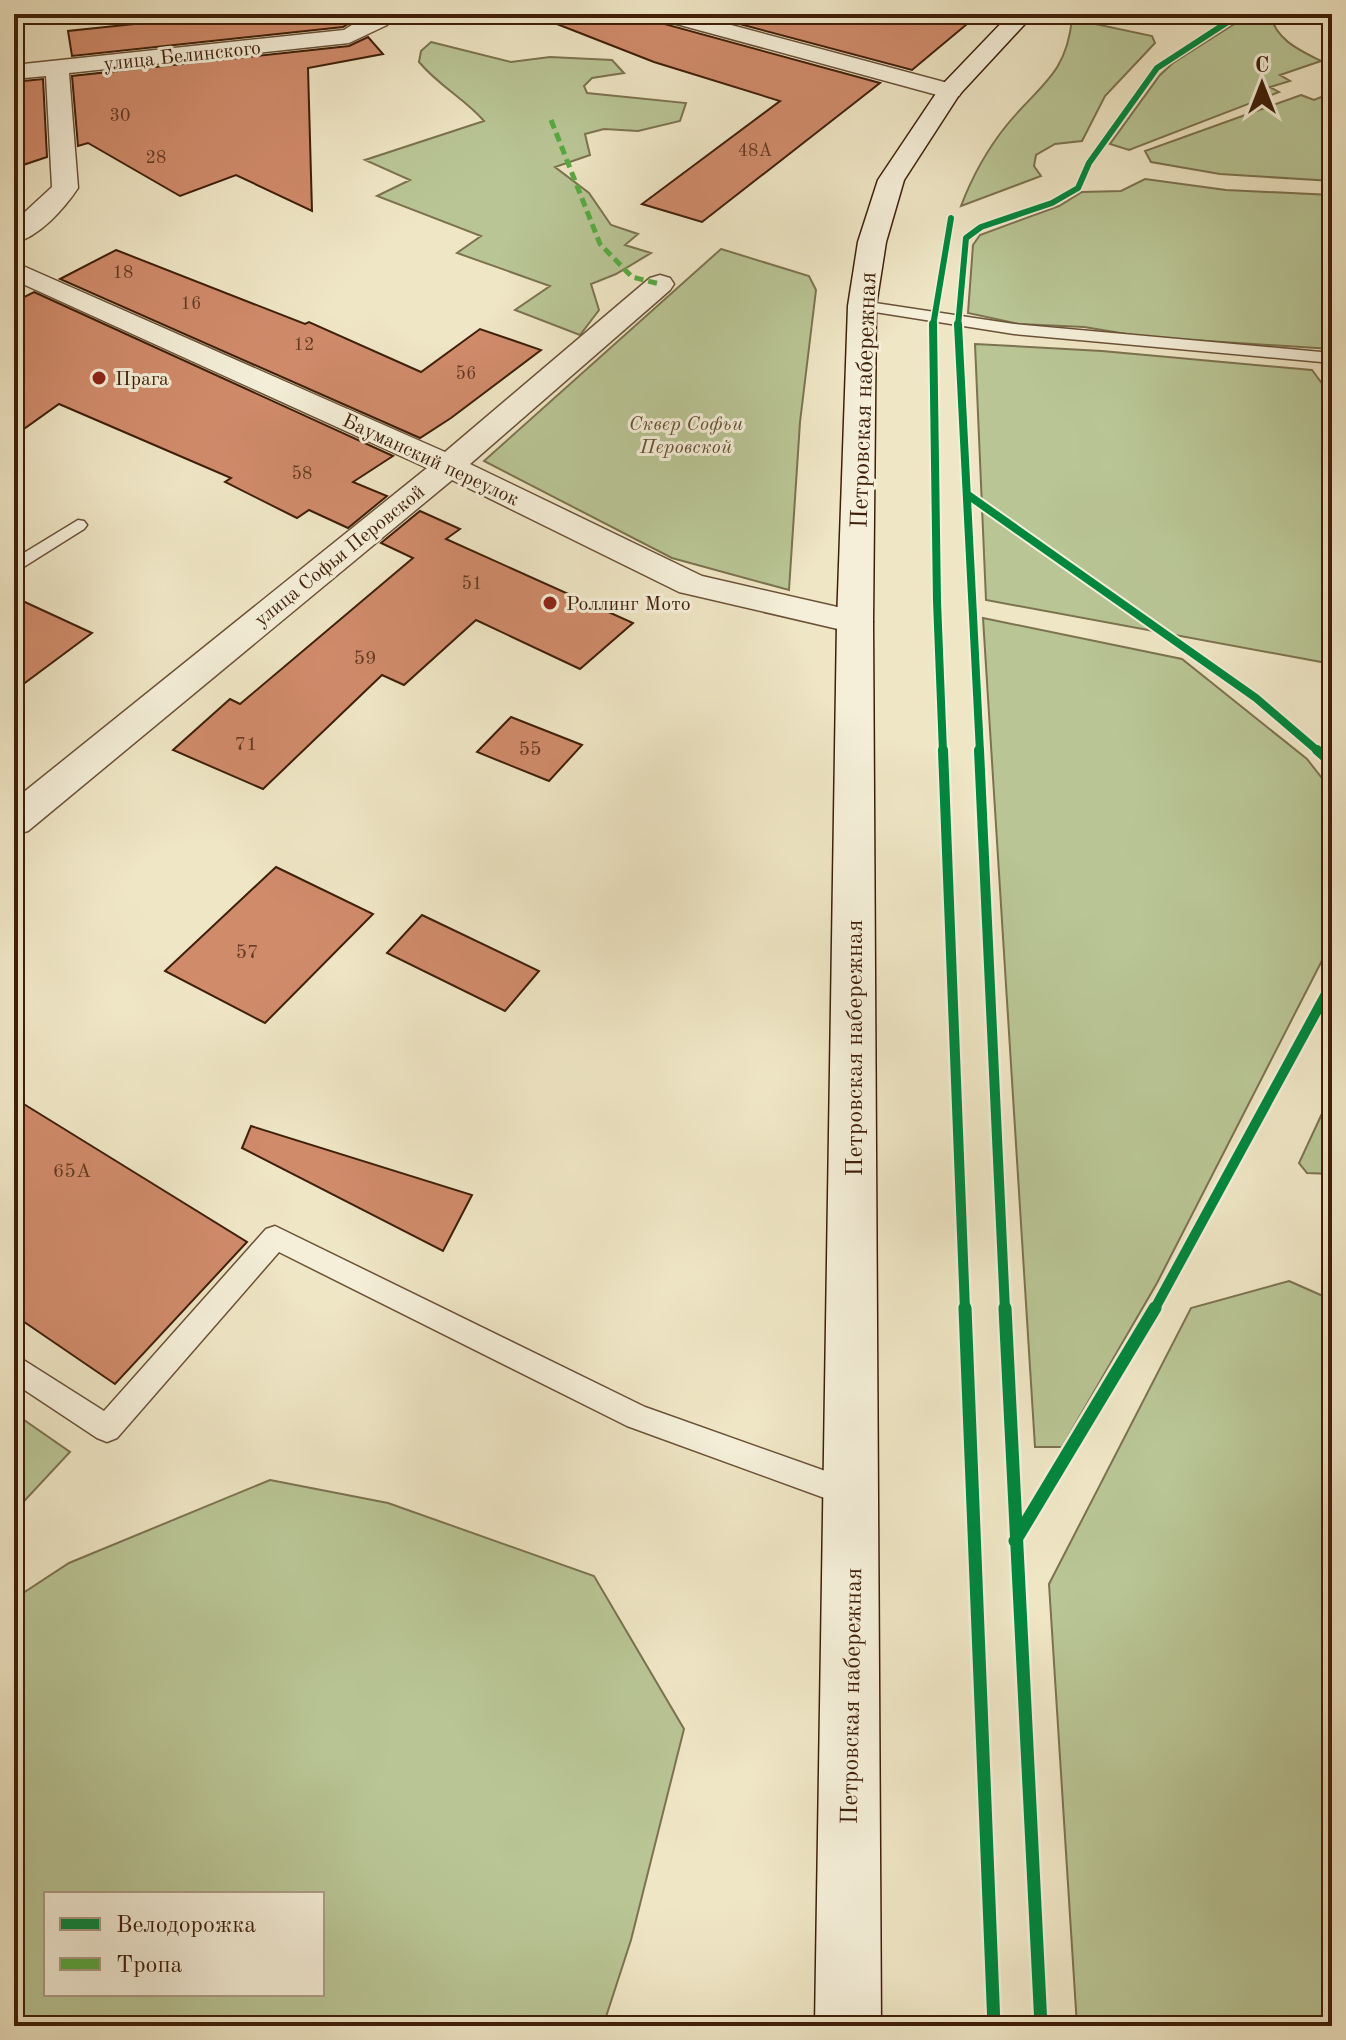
<svg xmlns="http://www.w3.org/2000/svg" width="1346" height="2040" viewBox="0 0 1346 2040" font-family="'Old Standard TT',serif">
	<style>
		.green { fill: #b9c595; stroke: #7c724f; stroke-width: 2; fill-rule: evenodd }
		.building { fill: #d08b6b; stroke: #3f1f09; stroke-width: 2 }
		.lines { fill: none; stroke-linecap: round; stroke-linejoin: round }
		.lane-casing { stroke: #6b5138; stroke-width: 3 }
		.street-casing { stroke: #6b5138; stroke-width: 3 }
		.secondary-casing { stroke: #3f1f09; stroke-width: 3 }
		.lane { fill: #f5efd9; fill-rule: evenodd }
		.street { fill: #f5efd9; fill-rule: evenodd }
		.secondary { fill: #f5efd9; fill-rule: evenodd }
		.quiet { stroke: #56aa41; stroke-width: 5; stroke-dasharray: 9 5; stroke-linecap: butt }
		.cycleway-far3-casing { stroke: #f5efd9; stroke-width: 9 }
		.cycleway-far2-casing { stroke: #f5efd9; stroke-width: 12 }
		.cycleway-far1-casing { stroke: #f5efd9; stroke-width: 15 }
		.cycleway-casing { stroke: #f5efd9; stroke-width: 18 }
		.cycleway-far3 { stroke: #00873e; stroke-width: 6 }
		.cycleway-far2 { stroke: #00873e; stroke-width: 8 }
		.cycleway-far1 { stroke: #00873e; stroke-width: 10 }
		.cycleway { stroke: #00873e; stroke-width: 13 }
		.poi-dot { fill: #8f2418; stroke: #f5efd9; stroke-width: 3 }
		.labels { text-anchor: middle; stroke-width: 6; stroke-linejoin: round; paint-order: stroke }
		.far-number-label { font-size: 18px; fill: #633a22 }
		.far-street-label { font-size: 20px; fill: #3f1f09; stroke: #f5efd9 }
		.far-poi-label { font-size: 20px; fill: #3f1f09; stroke: #f5efd9; text-anchor: start }
		.far-park-label { font-size: 20px; font-style: italic; fill: #645133; stroke: #f5efd9 }
		.number-label { font-size: 20px; fill: #633a22 }
		.street-label { font-size: 24px; fill: #3f1f09; stroke: #f5efd9 }
	</style>
	<rect width="100%" height="100%" fill="#efe6c5"/>
	<filter id="stains"><feTurbulence type="fractalNoise" baseFrequency=".0025" numOctaves="4"/><feColorMatrix values="0 0 0 0 .2 0 0 0 0 .09 0 0 0 0 .02 0 0 0 .5 -.17"/></filter>
	<radialGradient id="worn" r=".72"><stop offset=".6" stop-color="#630" stop-opacity="0"/><stop offset="1" stop-color="#630" stop-opacity=".3"/></radialGradient>
	<path class="green" d="M1250,14H1270C1276,40 1299,50 1321,61L1280,75L1290,81L1270,87L1279,92L1129,150L1110,144L1160,75L1173,63Z
		M1072,19L1152,36L1155,43L1105,96L1082,141L1055,144L1036,155L1034,166L1041,176L961,206C972,177 986,151 1006,126C1039,85 1066,76 1072,19Z
		M431,42L511,62L550,57L612,60L624,73L592,78L584,86L587,93L686,103L680,121L638,131L604,129L585,134L590,155L555,167L589,193L611,225L638,234L625,245L651,253L616,274L591,284L599,310L580,335L515,310L550,286L457,253L481,236L377,196L410,180L365,160L484,121C464,98 440,87 419,62L421,51Z
		M1301,95L1314,100L1326,95L1332,97V181L1220,174L1151,162L1145,151Z
		M1145,179L1226,190L1332,195V349L1145,337L1084,327L1019,324L968,313L973,245L980,235L1059,206L1082,192L1121,191Z
		M721,249L809,276L816,290L800,422L789,590L672,558L484,461Z
		M975,344L1102,351L1312,370L1332,397V664L986,600Z
		M983,618L1182,659L1307,759L1332,791V941L1157,1283L1062,1447H1035Z
		M1332,1092V1174L1307,1173L1299,1163Z
		M1289,1281L1332,1300V2026H1077L1049,1584L1191,1308Z
		M14,1413L70,1452L14,1512Z
		M270,1480L388,1503L594,1576L684,1729L631,1940L603,2026H14V1599L69,1563ZM46,1894H322V1994H46Z"/>
	<path class="building" d="M148,14H235L242,23L303,14H348L354,20L343,27L72,56L68,31L154,22Z
		M539,14H652L657,22L880,83L702,222L642,204L780,101L654,62L539,17Z
		M702,14H979L912,70Z
		M368,37L383,54L308,68L312,211L236,175L180,196L88,143L78,146L72,76L349,46Z
		M43,79L47,157L14,168V82Z
		M116,250L305,324L309,322L421,372L480,329L541,350L451,418L420,438L60,279Z
		M34,292L393,456L353,482L387,496L348,528L309,510L297,518L225,482L231,478L59,404L14,436V302Z
		M420,511L460,529L446,539L633,623L580,669L476,620L404,685L382,675L263,789L173,750L230,699L240,704L413,558L381,543Z
		M14,597L92,633L14,691Z
		M511,717L582,745L549,781L477,752Z
		M276,867L373,914L265,1023L165,971Z
		M422,915L539,971L505,1011L387,953Z
		M14,1098L247,1242L115,1384L14,1315Z
		M251,1126L472,1195L443,1251L242,1148Z"/>
	<g class="lines">
		<g class="lane-casing">
			<path id="lane" d="M862,301L1014,324L1332,353V363L1014,334L856,309V303Z
				M78,520L84,521L87,525L84,529L14,573V559Z
				M275,1226L645,1407L862,1484L867,1494L862,1504L852,1508L627,1426L279,1252L117,1438L107,1442L97,1438L14,1383V1354L104,1411L266,1229Z"/>
		</g>
		<g class="street-casing">
			<path id="street" d="M369,14H391L387,25L349,43L69,73L78,188C64,209 39,237 14,243V222L52,187L46,76L14,79V65L344,30Z
				M655,14H690L959,86L962,91L959,96H941L658,19Z
				M14,262L445,452L650,278L660,275L670,278L674,284L670,290L470,464L702,576L868,614L873,622L868,630L855,633L679,592L452,480L28,831L14,835V800L427,468L14,280Z"/>
		</g>
		<g class="secondary-casing">
			<path id="secondary" d="M1010,14H1034L959,95L904,180L886,242L876,306L873,622L881,2026H815L837,622L848,306L858,242L878,180L941,86Z"/>
		</g>
		<use href="#lane" class="lane"/>
		<use href="#street" class="street"/>
		<use href="#secondary" class="secondary"/>
		<path class="quiet" d="M551,120L600,244L632,277L660,284"/>
		<g class="cycleway-far3-casing">
			<path id="cycleway-far3" d="M933,326L951,218
				M958,326L966,238L981,227L1052,203L1078,188L1089,163L1157,68L1240,14"/>
		</g>
		<g class="cycleway-far2-casing">
			<path id="cycleway-far2" d="M933,324L937,601L943,752
				M958,324L980,752
				M968,495L1256,698L1319,752"/>
		</g>
		<g class="cycleway-far1-casing">
			<path id="cycleway-far1" d="M943,750L965,1310
				M979,750L1005,1310
				M1317,750L1332,763
				M1154,1310L1332,983"/>
		</g>
		<g class="cycleway-casing">
			<path id="cycleway" d="M965,1308L994,2026
				M1005,1308L1041,2026
				M1015,1541L1155,1308"/>
		</g>
		<use href="#cycleway-far3" class="cycleway-far3"/>
		<use href="#cycleway-far2" class="cycleway-far2"/>
		<use href="#cycleway-far1" class="cycleway-far1"/>
		<use href="#cycleway" class="cycleway"/>
	</g>
	<g class="poi-dot">
		<circle cx="99" cy="378" r="8"/>
		<circle cx="550" cy="603" r="8"/>
	</g>
	<g class="labels">
		<g class="far-number-label">
			<text x="120" y="121">30</text>
			<text x="755" y="156">48А</text>
			<text x="156" y="163">28</text>
			<text x="123" y="278">18</text>
			<text x="191" y="309">16</text>
			<text x="304" y="350">12</text>
			<text x="466" y="379">56</text>
			<text x="302" y="479">58</text>
			<text x="472" y="589">51</text>
		</g>
		<g class="far-street-label">
			<text transform="translate(182 55) rotate(-6)" y="7">улица Белинского</text>
			<text transform="translate(431 459) rotate(25)" y="7">Бауманский переулок</text>
			<text transform="translate(339 555) rotate(-39)" y="7">улица Софьи Перовской</text>
		</g>
		<g class="far-poi-label">
			<text x="115" y="385">Прага</text>
			<text x="566" y="610">Роллинг Мото</text>
		</g>
		<g class="far-park-label">
			<text x="686" y="430">Сквер Софьи<tspan x="686" dy="23">Перовской</tspan></text>
		</g>
		<g class="number-label">
			<text x="365" y="664">59</text>
			<text x="246" y="750">71</text>
			<text x="530" y="755">55</text>
			<text x="247" y="958">57</text>
			<text x="72" y="1177">65А</text>
		</g>
		<g class="street-label">
			<text transform="translate(863 400) rotate(-88)" y="8">Петровская набережная</text>
			<text transform="translate(854 1048) rotate(-90)" y="8">Петровская набережная</text>
			<text transform="translate(851 1696) rotate(-89)" y="8">Петровская набережная</text>
		</g>
	</g>
	<rect width="1346" height="2040" fill="none" stroke="#efe6c5" stroke-width="48"/>
	<rect x="16" y="16" width="1314" height="2008" fill="none" stroke="#3f1f09" stroke-width="4"/>
	<rect x="24" y="24" width="1298" height="1992" fill="none" stroke="#3f1f09" stroke-width="2"/>
	<rect x="44" y="1892" width="280" height="104" fill="#f5efd9" stroke="#ac9c86" stroke-width="2"/>
	<rect x="60" y="1918" width="40" height="12" fill="#00873e" stroke="#ac9c86" stroke-width="2"/>
	<text x="116" y="1932" font-size="24" fill="#3f1f09">Велодорожка</text>
	<rect x="60" y="1958" width="40" height="12" fill="#56aa41" stroke="#ac9c86" stroke-width="2"/>
	<text x="116" y="1972" font-size="24" fill="#3f1f09">Тропа</text>
	<g transform="translate(1262 84)" stroke="#f5efd9" stroke-width="6" paint-order="stroke">
	<path d="M0-6L14 30L0 20L-14 30Z" fill="#3f1f09"/>
	<text y="-12" font-size="22" font-weight="bold" text-anchor="middle" fill="#3f1f09">С</text>
	</g>
	<rect width="100%" height="100%" filter="url(#stains)"/>
	<rect width="100%" height="100%" fill="url(#worn)"/>
</svg>
